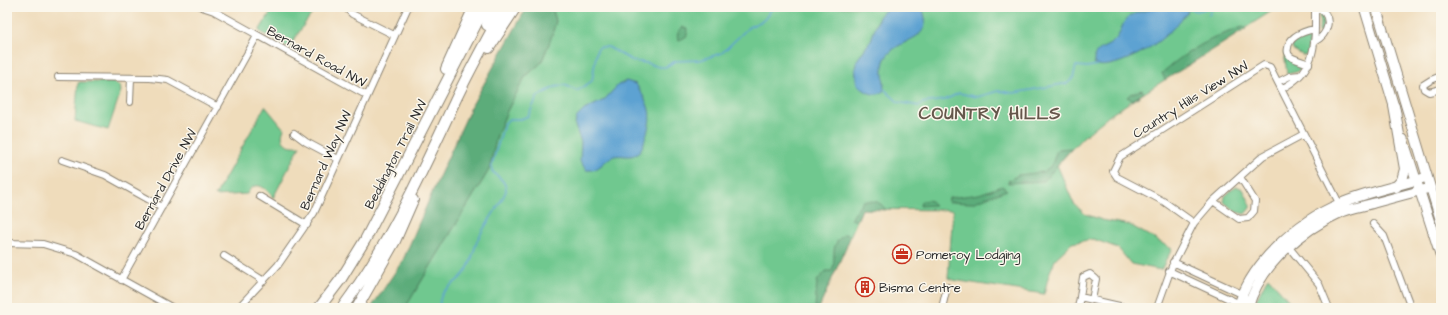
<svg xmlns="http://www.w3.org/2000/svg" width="1448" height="315" viewBox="0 0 1448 315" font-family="'Architects Daughter',sans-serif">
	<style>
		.green { fill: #70c88f; stroke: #4e7a5d }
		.forest { fill: #5cac7a; stroke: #446c52 }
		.water { fill: #5da2d2; stroke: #44667e }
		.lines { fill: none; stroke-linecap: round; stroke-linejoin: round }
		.stream { stroke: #5da2d2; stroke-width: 1.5 }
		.street-casing { stroke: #8d8473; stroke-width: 8 }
		.secondary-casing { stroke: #8d8473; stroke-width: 11 }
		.primary-casing { stroke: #8d8473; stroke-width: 12 }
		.street { stroke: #fff; stroke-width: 6 }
		.secondary { stroke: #fff; stroke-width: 9 }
		.primary { stroke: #fff; stroke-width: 10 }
		.labels { text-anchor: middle; stroke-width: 3; stroke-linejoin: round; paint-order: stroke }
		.street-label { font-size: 13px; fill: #2b2b2b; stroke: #fbf7ec }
		.poi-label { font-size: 13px; fill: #2b2b2b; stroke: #fbf7ec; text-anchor: start }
		.district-label { font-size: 17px; font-weight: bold; letter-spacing: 1px; fill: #65574b; stroke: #fbf7ec }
	</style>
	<rect width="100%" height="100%" fill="#fbf7ec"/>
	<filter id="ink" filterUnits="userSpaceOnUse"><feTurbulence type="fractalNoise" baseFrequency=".025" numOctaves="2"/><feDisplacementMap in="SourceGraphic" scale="8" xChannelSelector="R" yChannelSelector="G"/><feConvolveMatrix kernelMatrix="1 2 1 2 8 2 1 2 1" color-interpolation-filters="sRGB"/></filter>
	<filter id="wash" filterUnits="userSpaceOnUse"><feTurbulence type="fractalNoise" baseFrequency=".012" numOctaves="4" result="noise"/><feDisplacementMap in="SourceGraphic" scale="16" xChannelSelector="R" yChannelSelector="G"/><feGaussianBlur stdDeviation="0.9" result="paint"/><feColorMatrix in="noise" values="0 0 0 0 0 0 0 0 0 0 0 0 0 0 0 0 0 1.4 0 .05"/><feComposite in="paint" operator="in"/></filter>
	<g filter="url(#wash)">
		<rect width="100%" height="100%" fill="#efdcbb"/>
		<path class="green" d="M274,7H317L303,26L289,48L259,31Z
			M552,7H654V9L660,7H1278L1110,115L1082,138L1057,165L1074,204L1085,214L1102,220L1130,225L1172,249L1161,270L1131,264L1118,248L1093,239L1072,243L1056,258L1049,274L1044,294L953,280L948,278L953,210L862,209L819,308H405L489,170L497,135L507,111L525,77L541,63L550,41L556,21Z
			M1320,14H1322L1324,23L1322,31L1319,33Z
			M1308,33L1310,34L1307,56L1302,55L1292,49C1292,39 1300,37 1308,33Z
			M1284,52L1289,58L1303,64V67L1296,72L1287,74Z
			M80,82H113L120,86L121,91L108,130L75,121L78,83Z
			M265,106L284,129C278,143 288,147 300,146L273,198C266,187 255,179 247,194L215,196Z
			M1236,186L1243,189L1250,203V208L1245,214L1236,212L1224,202L1225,196Z
			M1268,277L1290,302L1292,308H1252Z"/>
		<path class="forest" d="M527,7H552L556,21L550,41L541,63L525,77L507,111L497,135L489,170L405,308H371L403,260L438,179L472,105Z
			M683,27L687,29V36L679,40C675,35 679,30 683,27Z
			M1243,27L1246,29L1165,80L1162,73C1185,52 1213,36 1243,27Z
			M1142,90L1144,93L1132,100L1127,97L1130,94Z
			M1069,148L1071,149L1044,181L1008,183V181L1018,175L1043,172L1052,165L1056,152L1059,149Z
			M1002,186L1007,190L972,203L948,202L949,198L979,194Z
			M927,200L931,201L935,205L920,206L921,202Z
			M863,201C874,201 879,200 886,210L862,209L857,221L851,219Z
			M845,234L851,236L819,308H815L817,281L826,271H832C837,257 828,245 845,234Z"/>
		<path class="water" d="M892,7L922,8C937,43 897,36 885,59C880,69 886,82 883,92C873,98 864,91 857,84L855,68L857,60L871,40L879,17L883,12Z
			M1162,7H1189L1187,13C1178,23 1168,35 1156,43C1145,52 1105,73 1094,63C1093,47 1107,49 1115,40C1123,32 1120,21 1132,15C1140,10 1153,10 1162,7Z
			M626,81L636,84C650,107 654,113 645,139C644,144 641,151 636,154C629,159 619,153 612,157C602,162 599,172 586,170L580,161L581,142L575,126L576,118L584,110L604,100L618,85Z"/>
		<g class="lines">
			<path class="stream" d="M1189,9L1197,11L1209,8L1211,10L1209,15
				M884,89L898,102L919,106L922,103L945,100L959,93L977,97L998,91L1014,93L1068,83L1073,78L1076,66L1087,67L1097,65
				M440,308C437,289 454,286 463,275C472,266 473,250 478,239C486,222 499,208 506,191C507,182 498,177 492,171V164L504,124L509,119H521L528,116L538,96L555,87L565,85L577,91L592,81L597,49L600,47H608L633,61L647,63L659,67H665L676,61L700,60L722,53L749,27L764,20L773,7"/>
		</g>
	</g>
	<g filter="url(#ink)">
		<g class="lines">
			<g class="street-casing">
				<path id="street" d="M202,7L214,11L366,95
					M345,7L352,14L394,35
					M1314,42C1328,35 1335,16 1317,7
					M1309,64C1304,62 1296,60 1291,57C1288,55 1287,51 1288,48C1289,36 1305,31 1315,29
					M1441,76L1431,80L1423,85L1424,89L1429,92L1441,89
					M58,77L150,78L168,80L218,107
					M1278,82L1290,76L1300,75
					M1281,89C1318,71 1315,42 1315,7
					M130,102L131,78
					M294,133L306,142L338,159
					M62,160L105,175L162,207
					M259,196L307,225
					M1213,201L1239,219L1248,218L1254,211L1255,201L1240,177
					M1194,223L1163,201L1117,177L1113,171L1120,157L1264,65L1270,67L1341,207
					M1373,224L1384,236L1411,308
					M7,243L43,244L76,254L173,308
					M1287,245L1319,284L1329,308
					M224,256L264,281
					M1169,271L1240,304L1249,303L1244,295L1173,262
					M121,280L257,36
					M1080,297L1083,277L1090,274L1096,279L1092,300
					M238,308L278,265L314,213L408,7
					M942,308L947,287
					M1078,308L1080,297L1128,308
					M1157,308L1172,266L1194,223L1213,201L1263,156L1304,134"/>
			</g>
			<g class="secondary-casing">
				<path id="secondary" d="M1364,7L1396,113
					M1376,7L1441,222
					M1403,139L1441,257
					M1238,308C1250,263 1298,221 1339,204C1366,192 1399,186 1427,177
					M1248,308C1260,265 1302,230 1342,212C1352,208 1364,206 1374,203C1393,198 1411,193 1430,188"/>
			</g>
			<g class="primary-casing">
				<path id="primary" d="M487,25L496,7
					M489,48L516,7
					M446,69L474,7
					M1394,106L1405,169L1402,180L1396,187
					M319,308L341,279L365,240L485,7
					M342,308C389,245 422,172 455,101C470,69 488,38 504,7
					M357,308L395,241L413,200"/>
			</g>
			<use href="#street" class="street"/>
			<use href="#secondary" class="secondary"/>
			<use href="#primary" class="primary"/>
		</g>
	</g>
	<defs>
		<g id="office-ring" transform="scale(1)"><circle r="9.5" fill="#fbf7ec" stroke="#c8321e" stroke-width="1.5"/><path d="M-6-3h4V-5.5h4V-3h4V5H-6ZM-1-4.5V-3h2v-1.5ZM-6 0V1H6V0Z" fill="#c8321e"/></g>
		<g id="building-ring" transform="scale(1)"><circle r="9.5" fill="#fbf7ec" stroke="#c8321e" stroke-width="1.5"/><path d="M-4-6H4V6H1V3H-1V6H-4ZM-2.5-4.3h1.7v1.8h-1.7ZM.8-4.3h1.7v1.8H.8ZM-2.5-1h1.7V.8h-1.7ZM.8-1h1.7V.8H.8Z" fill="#c8321e"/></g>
	</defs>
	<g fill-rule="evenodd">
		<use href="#office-ring" x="902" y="254"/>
		<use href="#building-ring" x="865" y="287"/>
	</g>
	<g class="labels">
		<g class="street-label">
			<text transform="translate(317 56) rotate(29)" y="5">Bernard Road NW</text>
			<text transform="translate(1190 99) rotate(-32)" y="5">Country Hills View NW</text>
			<text transform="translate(395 154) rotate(-63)" y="5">Beddington Trail NW</text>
			<text transform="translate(325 160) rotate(-66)" y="5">Bernard Way NW</text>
			<text transform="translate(165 179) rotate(-61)" y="5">Bernard Drive NW</text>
		</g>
		<g class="poi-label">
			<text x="916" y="259">Pomeroy Lodging</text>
			<text x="879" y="292">Bisma Centre</text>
		</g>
		<g class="district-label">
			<text x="990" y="119">COUNTRY HILLS</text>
		</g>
	</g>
	<rect width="1448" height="315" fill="none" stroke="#fbf7ec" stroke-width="24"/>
</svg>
